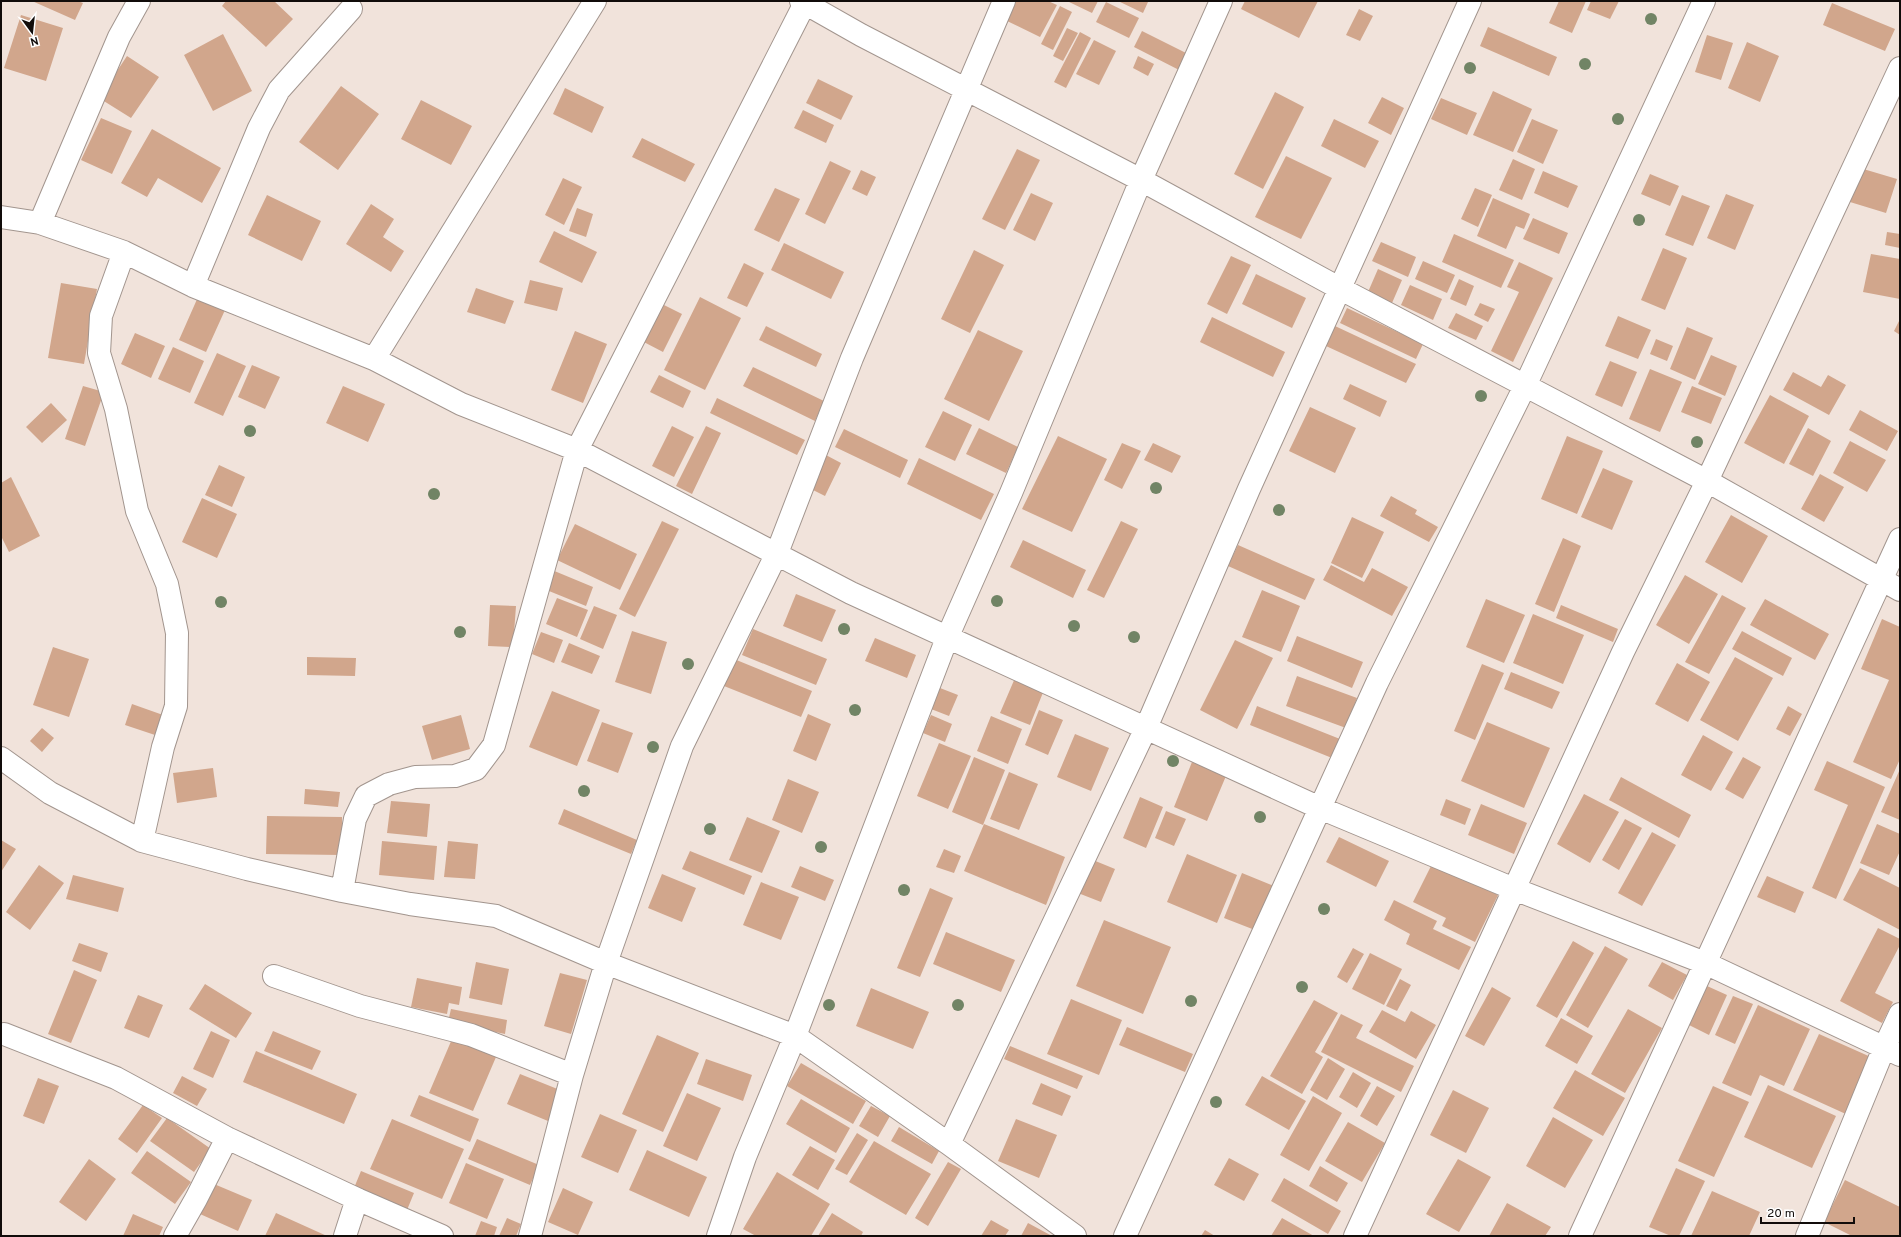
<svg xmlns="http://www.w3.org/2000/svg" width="1901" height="1237" viewBox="0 0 1901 1237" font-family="Overpass,sans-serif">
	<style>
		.building { fill: #d1a68c }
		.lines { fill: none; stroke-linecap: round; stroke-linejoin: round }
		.minor-casing { stroke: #a2958e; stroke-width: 24 }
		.minor { stroke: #fff; stroke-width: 22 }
		.tree { fill: #718465 }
	</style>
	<rect width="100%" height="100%" fill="#f1e3db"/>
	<path class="building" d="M32,1H78L83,3L75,20Z
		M226,1H274L293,19L266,47L222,6Z
		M1015,1H1048L1057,5L1040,37L1005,20Z
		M1067,1H1098L1092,13Z
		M1118,1H1146L1148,2L1143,13Z
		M1245,1H1318L1299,38L1241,9Z
		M1559,1H1586L1572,33L1549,23Z
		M1591,1H1619L1610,19L1587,10Z
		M1106,2L1139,18L1129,38L1096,22Z
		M1832,3L1895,29L1885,51L1823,25Z
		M1060,6L1072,12L1053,50L1041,44Z
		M1359,9L1373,16L1360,41L1346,35Z
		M21,15L63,28L46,81L4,68Z
		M1488,27L1557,57L1549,76L1480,46Z
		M1067,28L1078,33L1063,61L1053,56Z
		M1142,31L1192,56L1183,72L1134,47Z
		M1080,32L1091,38L1066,88L1054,82Z
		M223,34L252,91L213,111L184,55Z
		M1707,35L1733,43L1721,80L1695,72Z
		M1094,40L1116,51L1099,85L1076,74Z
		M1747,42L1779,56L1760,102L1728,88Z
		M127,56L159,77L131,118L99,98Z
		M1138,56L1154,64L1148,76L1133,68Z
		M818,79L853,96L841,120L806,103Z
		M341,86L379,114L338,170L299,142Z
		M565,88L604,107L592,133L553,114Z
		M1493,91L1532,109L1513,152L1473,135Z
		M1275,92L1304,107L1263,189L1234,174Z
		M1382,97L1404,108L1391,135L1368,123Z
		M1441,98L1477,113L1467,135L1431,119Z
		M421,100L472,126L451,165L401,139Z
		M803,110L834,125L826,143L794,128Z
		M101,118L132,131L112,174L81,160Z
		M1334,119L1379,141L1365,168L1321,146Z
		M1532,119L1558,130L1543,164L1517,152Z
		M152,129L221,168L202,203L158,178L147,197L121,183Z
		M642,138L695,164L685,182L632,157Z
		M1017,149L1040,160L1005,230L982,219Z
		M1286,156L1332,178L1301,239L1255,217Z
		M1513,159L1535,169L1522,200L1499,190Z
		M830,161L851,171L825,224L805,214Z
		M1860,168L1897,179L1886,213L1850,202Z
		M861,170L876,177L867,196L852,189Z
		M1543,171L1578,186L1568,208L1534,193Z
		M1650,174L1679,186L1670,206L1641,194Z
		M563,178L582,187L564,225L545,215Z
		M775,188L800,199L779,242L754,230Z
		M1475,188L1492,195L1478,227L1461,219Z
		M1031,193L1053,203L1035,241L1013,230Z
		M1726,194L1754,205L1735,250L1707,238Z
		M267,195L321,221L302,261L248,235Z
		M1682,195L1710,206L1693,246L1665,235Z
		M1493,198L1530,214L1524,229L1516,226L1506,249L1477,236Z
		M371,204L394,219L383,237L404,251L391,272L346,244Z
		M577,208L593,214L586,237L569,231Z
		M1533,218L1568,233L1559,254L1523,239Z
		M554,231L597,252L582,283L539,262Z
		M1887,232L1900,234V248L1885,245Z
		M1454,234L1514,260L1501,288L1442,262Z
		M1381,242L1416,257L1408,277L1372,261Z
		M784,243L844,272L831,299L771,270Z
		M1663,248L1687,258L1665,310L1641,300Z
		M974,250L1004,265L970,333L941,319Z
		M1871,254L1900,259V299L1863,292Z
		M1231,256L1251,265L1227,314L1207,304Z
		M1423,261L1455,275L1447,293L1415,279Z
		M1519,262L1553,278L1513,362L1491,351L1519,292L1507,287Z
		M744,263L764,273L747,307L727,298Z
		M1378,269L1402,280L1392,303L1368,292Z
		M1256,274L1306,298L1292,328L1242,304Z
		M1459,279L1474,286L1466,306L1450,299Z
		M530,280L563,288L557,311L524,303Z
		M61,283L97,289L84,364L48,358Z
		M1410,285L1442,299L1433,320L1401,305Z
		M476,288L514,301L505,324L467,312Z
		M198,297L225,310L206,352L179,340Z
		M700,297L741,318L705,390L664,370Z
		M658,302L682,314L663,352L640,340Z
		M1480,303L1495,309L1488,322L1474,315Z
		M1347,308L1423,344L1416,359L1340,323Z
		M1456,313L1483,326L1476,340L1448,328Z
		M1618,316L1651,330L1638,359L1605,346Z
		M1212,317L1285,352L1273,377L1200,342Z
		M1900,319V335L1894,331Z
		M766,326L822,354L816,367L759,340Z
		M1335,326L1416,364L1406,383L1326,346Z
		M1687,327L1713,338L1695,380L1670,369Z
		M978,330L1023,351L989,421L944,399Z
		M575,331L607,344L583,403L551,390Z
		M135,333L165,346L151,378L121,364Z
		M1656,339L1673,346L1667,361L1650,354Z
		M173,347L204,361L190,393L158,379Z
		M217,353L246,366L223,416L194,403Z
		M1711,355L1737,366L1725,396L1698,384Z
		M1610,361L1637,372L1622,407L1595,395Z
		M252,365L280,377L265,409L238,397Z
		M753,367L824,401L815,421L743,386Z
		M1650,369L1682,382L1660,432L1629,419Z
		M1793,372L1821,387L1828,375L1846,385L1829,415L1783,390Z
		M659,375L691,391L683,408L650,392Z
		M1350,384L1387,401L1380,417L1343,399Z
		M83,386L104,392L85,446L65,439Z
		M343,386L385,404L368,442L326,423Z
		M1692,386L1722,398L1711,424L1681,412Z
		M1770,395L1809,416L1784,464L1744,443Z
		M717,398L805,440L797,455L710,413Z
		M51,403L67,420L42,443L26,427Z
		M1310,407L1356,428L1335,473L1289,451Z
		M1860,410L1898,431L1887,451L1849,430Z
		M943,411L972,425L955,461L925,447Z
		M672,426L694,437L674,477L652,466Z
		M706,426L721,433L692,494L676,486Z
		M979,428L1018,447L1006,473L966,454Z
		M1808,428L1831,441L1813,476L1789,464Z
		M844,429L908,460L900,478L835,447Z
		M1058,436L1107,459L1072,532L1022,509Z
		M1567,436L1603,451L1577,514L1541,499Z
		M1850,441L1886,460L1867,492L1833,473Z
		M1122,443L1141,451L1122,489L1104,480Z
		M1153,443L1181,456L1172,473L1144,460Z
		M824,454L841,463L825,496L807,487Z
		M919,458L994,494L981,520L907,484Z
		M219,465L245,477L232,507L205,495Z
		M1603,468L1633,481L1612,530L1581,517Z
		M1820,474L1844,487L1824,522L1801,509Z
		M11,477L40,536L9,552L1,536V483Z
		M1391,496L1417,510L1415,514L1438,527L1429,542L1380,516Z
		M202,498L237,514L217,558L182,542Z
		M1731,515L1768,536L1742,583L1705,562Z
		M1352,517L1384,532L1362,578L1331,563Z
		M662,521L679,529L635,617L619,609Z
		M1121,521L1138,529L1104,598L1087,590Z
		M575,524L637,554L620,590L557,560Z
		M1563,538L1581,546L1554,612L1535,604Z
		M1023,540L1086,570L1073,598L1010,567Z
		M1238,545L1315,579L1305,600L1228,566Z
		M1331,565L1364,582L1372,568L1408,587L1392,616L1323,580Z
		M552,570L593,587L586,606L544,589Z
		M1685,575L1718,594L1689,644L1656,625Z
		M1262,590L1300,606L1281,652L1242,637Z
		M796,594L836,610L822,642L783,626Z
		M1722,595L1746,608L1709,674L1685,662Z
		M557,598L588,610L577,637L546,624Z
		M1486,599L1525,615L1504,663L1466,647Z
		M1765,599L1829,634L1815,660L1750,625Z
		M490,605L516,606L513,647L488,646Z
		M1561,605L1618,629L1613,642L1556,618Z
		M594,606L617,615L603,649L580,639Z
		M1533,614L1584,635L1563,684L1513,663Z
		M1882,619L1900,627V759L1891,779L1853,762L1889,680L1861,669Z
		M753,629L827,659L816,685L742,655Z
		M632,631L667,642L651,694L615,682Z
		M1742,631L1792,658L1783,676L1732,649Z
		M541,632L563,640L554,663L532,654Z
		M1297,636L1363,662L1352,688L1287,661Z
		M875,638L916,655L907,678L865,661Z
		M1235,640L1273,658L1237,729L1200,710Z
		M569,643L600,656L592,674L561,662Z
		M53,647L89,659L69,717L33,705Z
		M307,657L356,658L355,676L307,675Z
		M1735,657L1773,678L1738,741L1700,720Z
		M734,659L812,691L801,717L724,686Z
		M1677,663L1710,682L1688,722L1655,704Z
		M1482,664L1504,673L1475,740L1454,731Z
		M1511,672L1560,692L1552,709L1504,689Z
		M1297,676L1357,698L1346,728L1286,706Z
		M1015,678L1044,690L1030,725L1000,713Z
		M940,688L958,695L949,716L931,709Z
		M552,691L600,710L577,766L529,747Z
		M132,704L163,715L155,735L125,725Z
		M1257,706L1340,739L1332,758L1250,725Z
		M1788,706L1802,714L1790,736L1776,729Z
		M1039,710L1063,720L1048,755L1025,745Z
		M808,714L831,724L816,761L793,751Z
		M461,715L470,749L432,760L422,726Z
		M931,715L952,724L945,742L923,733Z
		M991,716L1022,729L1008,764L977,751Z
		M602,722L633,733L618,773L587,761Z
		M1487,722L1550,748L1524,808L1461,781Z
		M42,728L54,738L42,752L30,741Z
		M1075,734L1109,748L1091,791L1057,777Z
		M1703,735L1733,752L1711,791L1681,775Z
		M939,743L971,756L948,809L917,796Z
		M974,757L1005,770L983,825L952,812Z
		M1743,757L1761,767L1743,799L1725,789Z
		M1827,761L1885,787L1836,899L1812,888L1848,805L1814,790Z
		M1192,762L1226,776L1207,821L1174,807Z
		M213,768L217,797L177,803L173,773Z
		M1900,769V820L1881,812Z
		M1009,772L1038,784L1019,830L990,819Z
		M1621,777L1691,815L1679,838L1609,800Z
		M788,779L819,792L802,833L772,820Z
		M305,789L340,792L338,807L304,804Z
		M1584,794L1619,812L1590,863L1557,844Z
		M1140,797L1163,807L1146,848L1123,838Z
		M1446,799L1471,809L1465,825L1440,815Z
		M391,801L430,804L427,837L387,833Z
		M1481,804L1527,823L1514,854L1468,835Z
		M564,809L637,840L631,854L558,824Z
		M1166,811L1186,819L1174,846L1155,838Z
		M267,816L342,817V855L266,854Z
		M747,817L780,831L762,873L729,860Z
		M1625,819L1642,828L1619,870L1602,860Z
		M984,824L1065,857L1046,905L964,871Z
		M1877,824L1900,834V851L1889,875L1860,863Z
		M1652,832L1676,845L1642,906L1618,893Z
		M1339,837L1389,861L1376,887L1326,862Z
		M1,840L16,849L1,872Z
		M382,841L437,846L434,880L379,875Z
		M448,841L478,844L475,879L444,877Z
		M944,849L961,856L954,873L936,867Z
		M690,851L752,876L744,895L682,869Z
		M1187,854L1237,875L1217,923L1167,902Z
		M1093,860L1115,869L1101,902L1078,893Z
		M1432,864L1498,895L1475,942L1442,926L1446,918L1413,902Z
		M39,865L64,883L30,930L6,912Z
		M800,866L834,880L825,901L791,887Z
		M1860,868L1900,888V930L1843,900Z
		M1242,873L1279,888L1260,932L1224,918Z
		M662,874L696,888L682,922L648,908Z
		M73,875L124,888L118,912L66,899Z
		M1767,876L1804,892L1795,913L1757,897Z
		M761,882L799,897L781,940L743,925Z
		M930,888L953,898L920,977L897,968Z
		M1394,900L1437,921L1433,929L1471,947L1459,970L1406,944L1410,934L1384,920Z
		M1104,920L1171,947L1143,1014L1076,986Z
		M1878,928L1900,939V945L1875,993L1893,1002L1882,1023L1840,1001Z
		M946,932L1015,960L1001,992L933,964Z
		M1573,941L1594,953L1557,1018L1536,1006Z
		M79,943L108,953L101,972L72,961Z
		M1605,946L1628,959L1588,1028L1566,1015Z
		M1353,948L1364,954L1347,983L1337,977Z
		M1370,953L1402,969L1384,1005L1352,989Z
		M476,962L509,969L502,1005L469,998Z
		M1662,962L1687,975L1673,1000L1648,986Z
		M74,970L97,980L71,1043L48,1034Z
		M560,973L587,980L571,1034L544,1026Z
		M417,978L462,987L459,1005L449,1003L447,1014L411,1007Z
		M1400,979L1411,985L1397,1011L1386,1006Z
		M205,984L252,1013L236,1038L189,1009Z
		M1707,986L1727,995L1709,1035L1689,1025Z
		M1492,987L1511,998L1484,1046L1465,1036Z
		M871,988L929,1012L913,1049L856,1026Z
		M138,995L163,1005L149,1038L124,1028Z
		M1733,996L1753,1004L1735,1044L1715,1035Z
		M1071,999L1122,1020L1099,1075L1047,1054Z
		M1314,1000L1338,1013L1315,1052L1323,1057L1302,1094L1270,1076Z
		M1758,1005L1810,1029L1784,1086L1760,1075L1751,1096L1722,1083Z
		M451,1009L507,1020L505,1034L448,1022Z
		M1628,1009L1662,1028L1625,1093L1591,1074Z
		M1382,1010L1405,1022L1411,1011L1436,1025L1416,1059L1369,1032Z
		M1341,1014L1363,1025L1356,1038L1414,1066L1401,1092L1321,1052Z
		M1561,1018L1593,1036L1577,1064L1545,1046Z
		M1127,1027L1193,1054L1185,1072L1119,1045Z
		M211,1031L230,1040L213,1078L193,1069Z
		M273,1031L321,1051L312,1070L264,1051Z
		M1819,1034L1873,1058L1848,1115L1793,1090Z
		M657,1035L699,1053L663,1132L622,1114Z
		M452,1039L496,1057L473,1111L429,1093Z
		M1010,1046L1083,1076L1077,1089L1004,1059Z
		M256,1051L357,1094L344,1124L243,1082Z
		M1328,1058L1345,1069L1327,1100L1310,1090Z
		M706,1059L752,1075L743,1101L697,1084Z
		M801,1063L866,1101L853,1124L787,1086Z
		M1575,1070L1625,1098L1603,1136L1553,1108Z
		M1353,1072L1371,1083L1357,1108L1339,1097Z
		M520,1074L560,1090L548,1121L507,1104Z
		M182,1076L207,1089L197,1106L173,1093Z
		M1262,1076L1306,1101L1289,1130L1245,1105Z
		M38,1078L59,1086L44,1124L23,1116Z
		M1041,1083L1071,1096L1062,1116L1032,1104Z
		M1768,1085L1836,1116L1812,1168L1744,1137Z
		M1377,1086L1395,1096L1377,1126L1360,1116Z
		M1713,1086L1749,1102L1714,1177L1678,1161Z
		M1453,1090L1489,1108L1466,1153L1430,1135Z
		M687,1093L721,1108L697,1161L663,1146Z
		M419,1095L479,1119L470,1142L410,1116Z
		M1313,1096L1342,1113L1309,1171L1280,1155Z
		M801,1099L850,1128L836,1153L786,1124Z
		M143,1105L162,1118L137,1153L118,1139Z
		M871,1106L890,1116L878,1137L859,1126Z
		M600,1114L637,1130L618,1173L581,1157Z
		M1553,1117L1593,1140L1565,1188L1526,1166Z
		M167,1118L211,1149L194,1172L150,1141Z
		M392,1119L464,1149L442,1199L370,1169Z
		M1016,1119L1057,1135L1039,1178L998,1161Z
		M1348,1122L1385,1143L1362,1182L1325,1161Z
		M899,1127L939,1151L932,1164L891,1141Z
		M857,1133L868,1140L847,1175L835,1169Z
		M477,1139L539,1165L530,1185L468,1159Z
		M874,1141L931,1174L906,1215L849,1182Z
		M810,1146L835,1160L818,1190L792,1175Z
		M647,1150L707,1177L689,1217L629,1190Z
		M147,1151L191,1182L175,1204L131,1173Z
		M1229,1158L1259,1174L1244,1201L1214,1185Z
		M89,1159L116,1179L86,1221L59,1202Z
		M1458,1159L1491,1177L1459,1232L1426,1214Z
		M948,1162L961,1169L928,1226L915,1218Z
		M466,1163L504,1179L487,1219L449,1203Z
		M1320,1166L1348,1183L1337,1202L1309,1186Z
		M1676,1168L1705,1181L1679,1236H1671L1649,1227Z
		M361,1171L414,1193L407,1210L354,1188Z
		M777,1172L830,1204L811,1236H756L743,1229Z
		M1284,1178L1341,1211L1328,1234L1271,1201Z
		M1845,1180L1900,1207V1236H1852L1824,1222Z
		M214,1184L252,1200L238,1231L200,1214Z
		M563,1188L593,1202L578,1235L548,1222Z
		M1712,1191L1760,1212L1749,1236H1691Z
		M1507,1203L1551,1227L1545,1236H1489Z
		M276,1213L327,1236H265Z
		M832,1213L863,1232L861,1236H818Z
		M133,1214L163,1227L159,1236H123Z
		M507,1218L521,1224L516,1236H499Z
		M1282,1218L1314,1236H1271Z
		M991,1220L1009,1230L1005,1236H981Z
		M481,1221L497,1227L494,1236H475Z
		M1028,1223L1052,1236H1021Z
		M1205,1230L1215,1236H1201Z"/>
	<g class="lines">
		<g class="minor-casing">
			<path id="minor" d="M801,1L861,35L1141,180L1339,288L1707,481L1900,590
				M1,217L40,223L124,252L193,286L374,359L461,404L577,450L851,593L1320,808L1514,889L1705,963L1900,1055
				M40,223L119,37L139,1
				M124,252L101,316L99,353L116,409L137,511L167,584L177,633L176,706L163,747L142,841
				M193,286L259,128L279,90L351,9
				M374,359L595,1
				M1,758L50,793L142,841L247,869L342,891L410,904L496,916L606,963L795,1036L949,1144L1075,1236
				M342,891L355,819L366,796L389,784L415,777L455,776L476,769L494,745L577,450L805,3
				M274,976L360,1006L471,1035L572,1075
				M4,1034L116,1078L227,1138L357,1199L442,1236
				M949,1144L1146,728L1249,489L1470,1
				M175,1236L196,1199L227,1138
				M345,1236L357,1199
				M530,1236L572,1075L606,963L682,746L777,553L852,358L1004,1
				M718,1236L745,1157L795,1036L947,638L1011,493L1141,180L1221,1
				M1125,1236L1377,683L1525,386L1704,1
				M1355,1236L1623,652L1707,481L1900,68
				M1580,1236L1900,539
				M1807,1236L1884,1048L1900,1014"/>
		</g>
		<use href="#minor" class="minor"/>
	</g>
	<g class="tree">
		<circle cx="1651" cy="19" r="6"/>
		<circle cx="1585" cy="64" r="6"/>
		<circle cx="1470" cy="68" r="6"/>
		<circle cx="1618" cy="119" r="6"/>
		<circle cx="1639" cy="220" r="6"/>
		<circle cx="1481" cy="396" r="6"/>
		<circle cx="250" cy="431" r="6"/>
		<circle cx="1697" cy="442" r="6"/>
		<circle cx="1156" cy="488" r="6"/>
		<circle cx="434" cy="494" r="6"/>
		<circle cx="1279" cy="510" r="6"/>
		<circle cx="997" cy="601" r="6"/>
		<circle cx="221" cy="602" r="6"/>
		<circle cx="1074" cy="626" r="6"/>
		<circle cx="844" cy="629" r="6"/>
		<circle cx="460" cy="632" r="6"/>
		<circle cx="1134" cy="637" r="6"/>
		<circle cx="688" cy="664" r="6"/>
		<circle cx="855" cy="710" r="6"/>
		<circle cx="653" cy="747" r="6"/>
		<circle cx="1173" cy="761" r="6"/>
		<circle cx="584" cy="791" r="6"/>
		<circle cx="1260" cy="817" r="6"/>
		<circle cx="710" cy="829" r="6"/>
		<circle cx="821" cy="847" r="6"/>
		<circle cx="904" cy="890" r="6"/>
		<circle cx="1324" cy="909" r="6"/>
		<circle cx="1302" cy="987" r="6"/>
		<circle cx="1191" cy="1001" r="6"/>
		<circle cx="829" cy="1005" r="6"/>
		<circle cx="958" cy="1005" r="6"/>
		<circle cx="1216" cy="1102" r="6"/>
	</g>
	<rect width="1901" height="1237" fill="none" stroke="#110c0a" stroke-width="4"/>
	<g transform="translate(32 32) rotate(165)" stroke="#ffffff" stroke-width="3" paint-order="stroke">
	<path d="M0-3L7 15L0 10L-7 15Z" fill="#110c0a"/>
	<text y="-6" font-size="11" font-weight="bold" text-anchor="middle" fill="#110c0a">N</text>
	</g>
	<path d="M1761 1217v6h93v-6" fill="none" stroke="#110c0a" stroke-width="2"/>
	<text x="1767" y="1217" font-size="12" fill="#110c0a" stroke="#ffffff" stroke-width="3" paint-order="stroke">20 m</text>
</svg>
